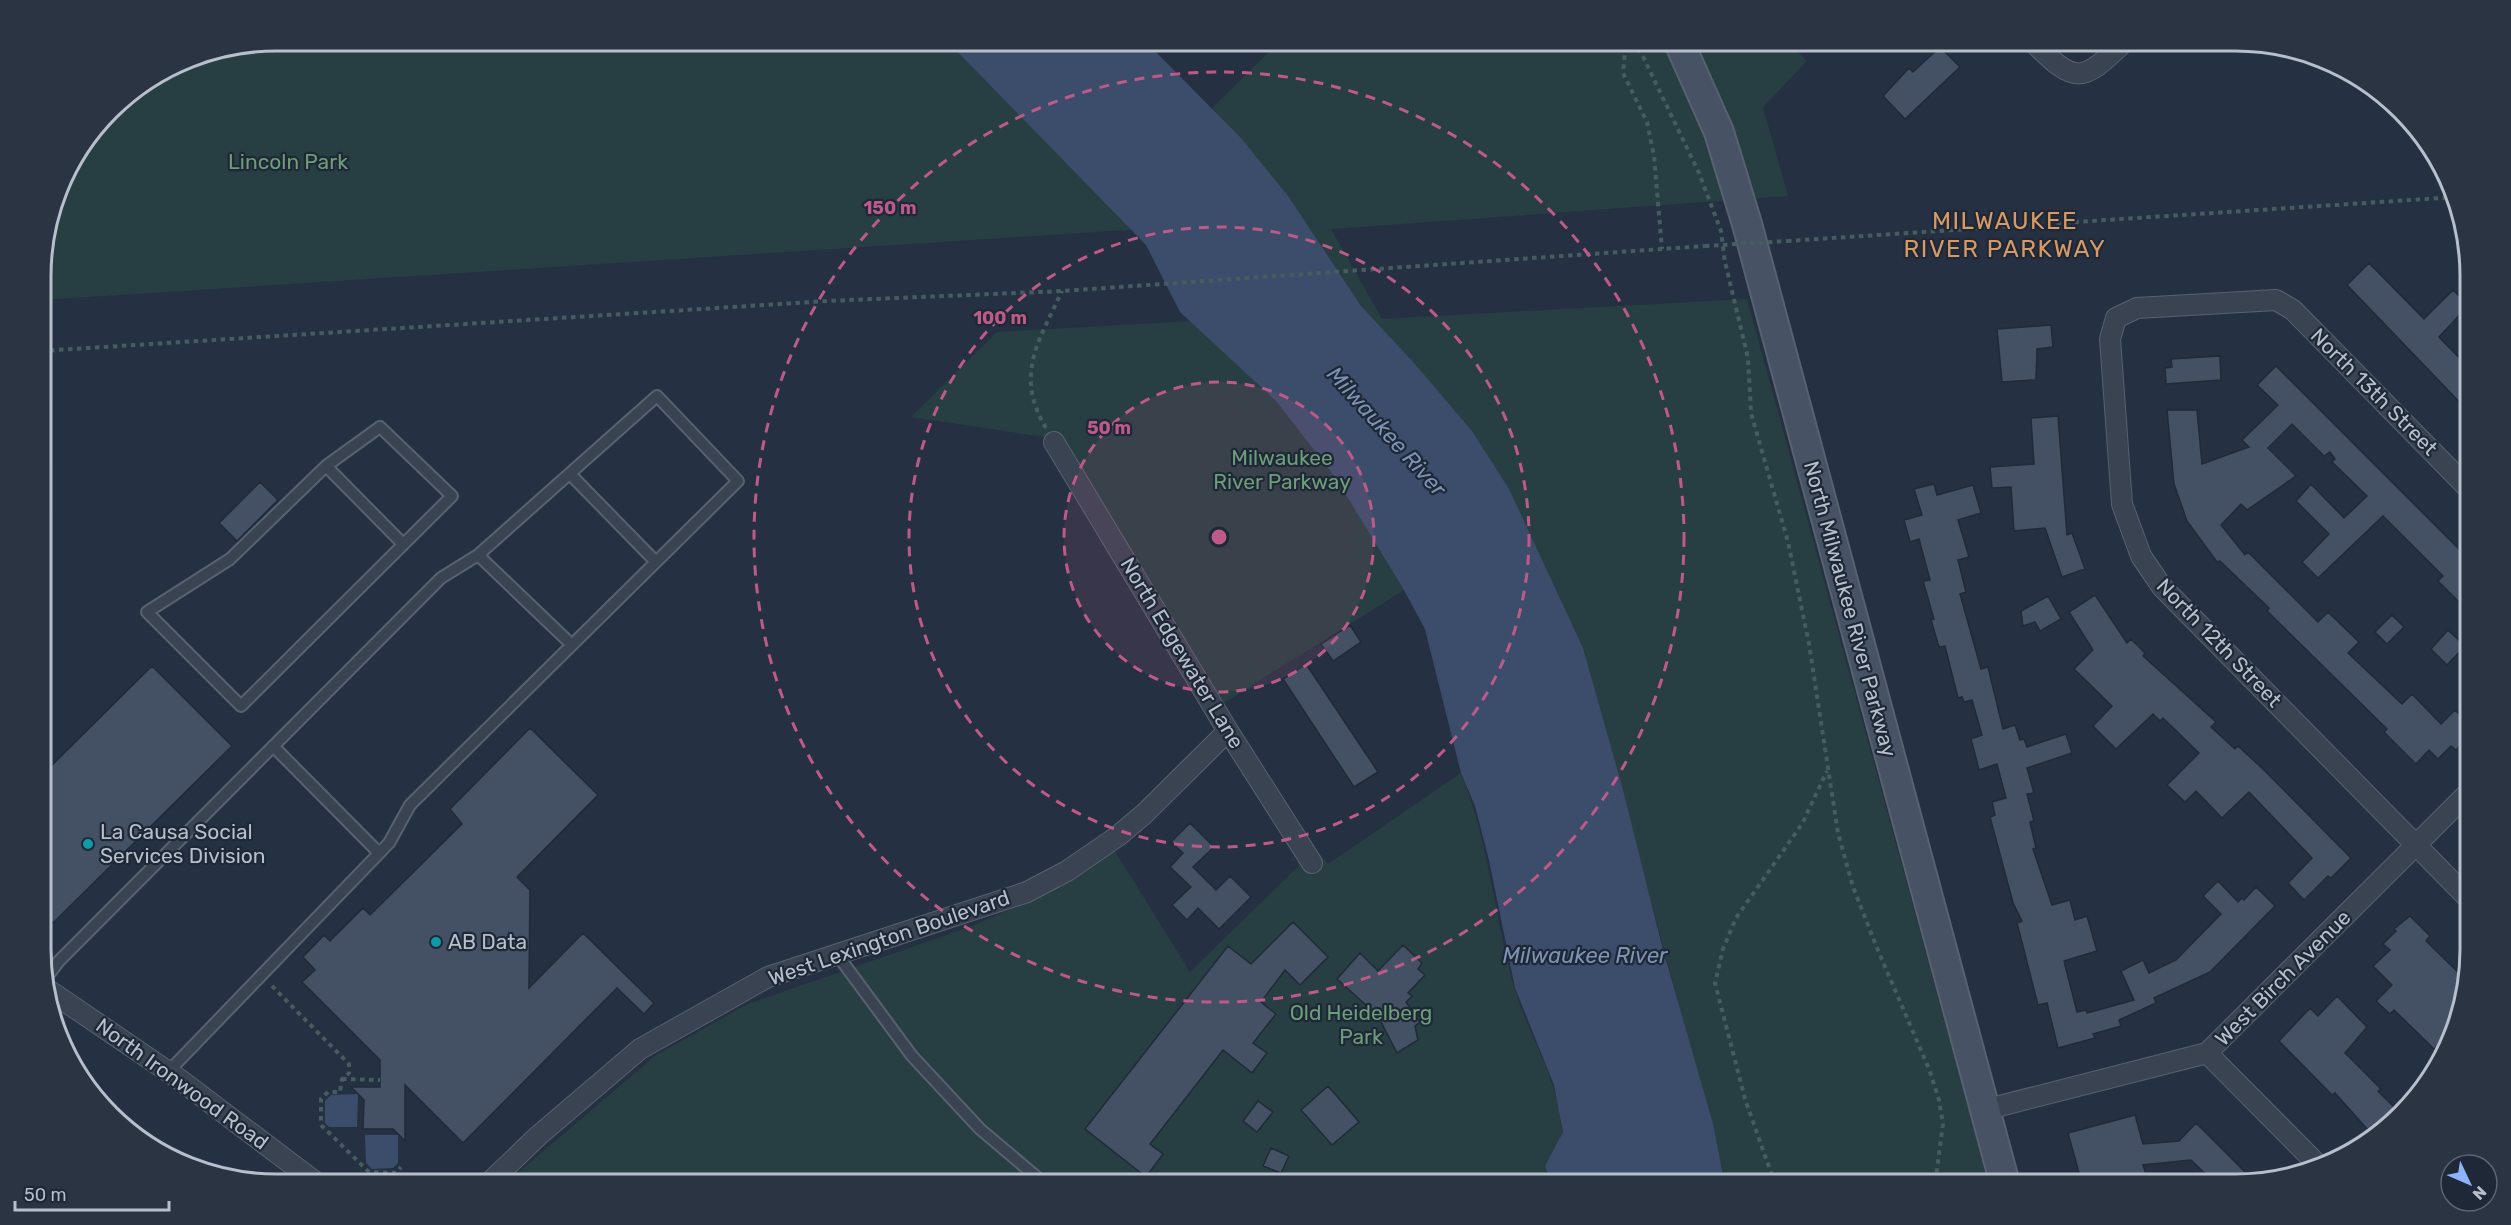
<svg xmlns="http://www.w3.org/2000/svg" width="2511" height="1225" viewBox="0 0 2511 1225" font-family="Rubik,sans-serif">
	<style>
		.green { fill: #273f43 }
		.water { fill: #3b4d6b }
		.building { fill: #445164; stroke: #202a39; stroke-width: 1.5 }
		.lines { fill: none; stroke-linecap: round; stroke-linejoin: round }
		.lane-casing { stroke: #58616f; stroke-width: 14 }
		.street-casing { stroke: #58616f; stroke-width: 22 }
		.secondary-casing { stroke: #58616f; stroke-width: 32 }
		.path { stroke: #465c5f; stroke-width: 4; stroke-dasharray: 4.5 4.5; stroke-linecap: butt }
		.lane { stroke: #3a4351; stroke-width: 10 }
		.street { stroke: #3a4351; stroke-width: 20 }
		.secondary { stroke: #485265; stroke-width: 28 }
		.path-bridge { stroke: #465c5f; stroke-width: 4; stroke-dasharray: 4.5 4.5; stroke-linecap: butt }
		.ring { fill: none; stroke: #be5a88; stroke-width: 3; stroke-dasharray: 10 8 }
		.culture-dot { fill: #0f9aa8; stroke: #1e2837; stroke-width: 2 }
		.labels { text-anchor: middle; stroke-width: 4.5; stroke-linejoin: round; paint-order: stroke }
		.park-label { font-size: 21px; fill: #6d9d79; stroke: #1e2837 }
		.street-label { font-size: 21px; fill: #b7becc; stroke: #1e2837 }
		.poi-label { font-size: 21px; fill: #b7becc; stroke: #1e2837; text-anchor: start }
		.water-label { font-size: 22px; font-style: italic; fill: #7d93b3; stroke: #1e2837 }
		.quarter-label { font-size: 24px; letter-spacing: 1.5px; fill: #d89a65; stroke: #1e2837 }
		.rim { fill: none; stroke: #b7becc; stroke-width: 3 }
		.centre { fill: #be5a88; stroke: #1e2837; stroke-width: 3 }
		.ring-label { font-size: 18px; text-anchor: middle; font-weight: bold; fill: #be5a88; stroke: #1e2837; stroke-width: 4.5; stroke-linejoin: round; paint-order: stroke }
	</style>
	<rect width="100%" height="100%" fill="#253142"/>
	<path class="green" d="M276,41H1071L1158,228L41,300V260L65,171L120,99L186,58Z
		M1280,41H1787L1807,61L1763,107L1788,196L1331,229L1382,319L1747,299L1989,1184H1727L1583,648L1547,572L1425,629L1404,590L1224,703L1064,440L911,417L997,332L1209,320L1265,168L1212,108Z
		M1461,773C1489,842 1494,915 1514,987C1528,1035 1558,1077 1562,1129C1563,1140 1550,1156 1545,1166L1551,1184H505L655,1056L748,1004L975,925L1045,893L1113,848L1190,972L1315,850L1328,864Z"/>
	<path class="water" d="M947,41H1145L1241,138L1288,196L1361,306L1414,363L1472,431L1509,489L1583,648L1623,790L1662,946L1713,1124L1725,1184H1551L1545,1166L1563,1132L1554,1085L1515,988L1489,860L1475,806L1461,773L1425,629L1404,590L1337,480L1277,402L1180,312L1146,245Z
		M358,1094L357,1127H329L325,1123V1101L331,1095Z
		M365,1135H398V1163L393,1168L372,1169L366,1163Z"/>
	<path class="building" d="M1940,47L1960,67L1905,119L1883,96L1909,68L1913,72Z
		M2369,263L2424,319L2453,290L2469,305L2439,337L2469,368V412L2347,285Z
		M2051,325L2053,347L2037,349L2036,380L2002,382L1997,329Z
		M2220,356L2221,380L2166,384L2165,368L2172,367L2171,359Z
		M2276,366L2469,559L2470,613L2438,581L2443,576L2383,516L2318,578L2302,562L2329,534L2296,501L2311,484L2344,518L2367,496L2332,462L2335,459L2330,452L2324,456L2292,424L2268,448L2296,476L2247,510L2241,504L2221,525L2245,555L2248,552L2318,622L2328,612L2359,642L2348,653L2402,704L2412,694L2441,724L2455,710L2470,725V736L2456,750L2451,746L2438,759L2429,750L2416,764L2384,732L2387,729L2267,611L2269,608L2220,561L2217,562L2187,521L2174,484L2167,410H2197L2202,464L2249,447L2242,440L2278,405L2257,385Z
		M2058,416L2067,535L2072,533L2085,569L2062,577L2045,528L2014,531L2011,487L1992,488L1990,467L2034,464L2031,418Z
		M260,482L278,500L237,541L219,523Z
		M1934,484L1937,495L1973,485L1981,513L1958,520L1969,557L1958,560L1966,592L1960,594L1981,669L1988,667L2003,729L2015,725L2020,740L2024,739L2027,747L2066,734L2072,753L2027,768L2034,793L2027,794L2034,821L2030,822L2036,848L2033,849L2052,905L2070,900L2075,920L2087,916L2097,951L2064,961L2077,1012L2086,1010L2087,1013L2134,1000L2121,971L2143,960L2149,973L2176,960L2221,914L2203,896L2218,881L2238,902L2242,898L2244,900L2256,887L2275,906L2210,972L2154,998L2156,1003L2119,1020L2121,1026L2093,1034L2095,1038L2058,1048L2047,1003L2038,1005L2017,923L2022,921L2013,903L1990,817L1995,815L1992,802L2006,798L1997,764L1979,770L1971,739L1982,735L1972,700L1964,702L1962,697L1958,698L1945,646L1939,647L1931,620L1934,619L1923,581L1930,580L1919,539L1910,542L1904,520L1922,515L1914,489Z
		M2095,595L2127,643L2131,639L2145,653L2143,656L2216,722L2211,727L2235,749L2238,746L2264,770L2351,858L2331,878L2328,876L2304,900L2288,883L2312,858L2249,792L2222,818L2196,791L2185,802L2167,785L2199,753L2163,718L2160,721L2153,714L2116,749L2093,726L2112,706L2074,669L2093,650L2069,612Z
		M2048,596L2061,619L2040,631L2035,622L2023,626L2021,611Z
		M2392,615L2404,627L2387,644L2375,632Z
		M1350,625L1361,642L1333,661L1321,644Z
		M2448,630L2465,646L2447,665L2431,649Z
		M1306,664L1378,772L1354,787L1283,679Z
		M152,666L232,746L53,923L42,912V775Z
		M530,728L598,795L517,877L530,890L529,988L583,933L654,1003L644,1014L617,988L463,1143L405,1085V1141L393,1129H363L364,1100L351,1087H380V1060L302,982L315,970L303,957L324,935L330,941L363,908L370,915L462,824L450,809Z
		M1190,823L1214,847L1193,867L1216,890L1230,876L1251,897L1219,929L1198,908L1187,920L1172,905L1191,887L1170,867L1183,853L1171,842Z
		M2410,916L2430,936L2426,941L2464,978L2452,1031L2434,1049L2394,1010L2390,1014L2376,1001L2392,985L2373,966L2390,950L2383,944L2396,931L2394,929Z
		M1293,922L1328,957L1300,985L1285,970L1261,1002L1276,1014L1253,1043L1267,1053L1252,1073L1223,1050L1150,1144L1163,1154L1146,1177L1085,1129L1228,946L1251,964Z
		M1403,945L1422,963L1418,969L1425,975L1408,993L1412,996L1406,1002L1420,1022L1415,1026L1418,1040L1397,1053L1378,1016L1337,979L1360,953L1378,971Z
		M2337,996L2367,1027L2345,1053L2381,1089L2378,1091L2400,1113L2379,1133L2372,1126L2368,1130L2335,1093L2332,1095L2279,1041L2310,1008L2318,1016Z
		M1328,1086L1359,1122L1332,1145L1301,1110Z
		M1258,1101L1273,1112L1257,1132L1243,1121Z
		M2135,1115L2143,1144L2179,1141L2196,1123L2256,1183L2216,1184L2191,1160L2143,1165L2149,1184H2082L2068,1133Z
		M1271,1148L1289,1156L1281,1173L1263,1166Z"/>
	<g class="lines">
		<g class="lane-casing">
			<path id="lane" d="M326,466L380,427L452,496L241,706L147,612L230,559L326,466L403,544
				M570,474L656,562
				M273,746L379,853
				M836,953L912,1056L980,1129L1045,1184
				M43,982L59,961L441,578L478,555L572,645
				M168,1072L389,843L410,805L738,481L657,396L478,555"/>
		</g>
		<g class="street-casing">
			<path id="street" d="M2031,40C2076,85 2081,84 2126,40
				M1054,442L1228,731L1312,863
				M2469,489L2293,310L2276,300L2137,308L2116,318L2110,339L2122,504L2141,556L2162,587L2470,900
				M44,987L179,1079L318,1184
				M2207,1053L2320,1167
				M1984,1110L2207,1053L2470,791
				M488,1184L538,1136L640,1049L768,977L1027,892L1067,871L1118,836L1144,814L1228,731"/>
		</g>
		<g class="secondary-casing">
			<path id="secondary" d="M1678,40L1719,132L1747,224L2005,1184"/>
		</g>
		<path class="path" d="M1633,40L1625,51L1623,73L1647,122L1654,156L1662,249
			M1635,40L1699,173L1721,231L1725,262L1748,358L1751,413L1788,542L1809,644L1838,833L1853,887L1877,948L1929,1069L1939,1100L1943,1124L1935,1184
			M1787,241L2456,197
			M41,351L827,301L1062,291L1705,246
			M1046,428C1014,375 1039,341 1062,291
			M272,986L349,1064V1073L342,1079L340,1092H328L321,1099V1125L369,1172L396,1173L401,1167
			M342,1079L380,1080
			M1775,1184L1745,1099L1715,983L1723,949L1736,918L1802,824L1827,771"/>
		<use href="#lane" class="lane"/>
		<use href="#street" class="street"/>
		<use href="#secondary" class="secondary"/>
		<path class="path-bridge" d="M1705,246L1787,241"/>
	</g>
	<circle cx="1219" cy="537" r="155" fill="#be5a88" fill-opacity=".12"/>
	<g class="ring">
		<circle cx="1219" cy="537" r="155"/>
		<circle cx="1219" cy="537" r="310"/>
		<circle cx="1219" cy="537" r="465"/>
	</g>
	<g class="culture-dot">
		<circle cx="88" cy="844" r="6"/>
		<circle cx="436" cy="942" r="6"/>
	</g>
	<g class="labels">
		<g class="park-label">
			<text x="288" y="169">Lincoln Park</text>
			<text x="1282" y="465">Milwaukee<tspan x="1282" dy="24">River Parkway</tspan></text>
			<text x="1361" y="1020">Old Heidelberg<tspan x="1361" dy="24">Park</tspan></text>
		</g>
		<g class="street-label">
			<text transform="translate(2374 392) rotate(45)" y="7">North 13th Street</text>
			<text transform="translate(1850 609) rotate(75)" y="7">North Milwaukee River Parkway</text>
			<text transform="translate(2219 643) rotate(46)" y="7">North 12th Street</text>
			<text transform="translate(1182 653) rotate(59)" y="7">North Edgewater Lane</text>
			<text transform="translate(889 938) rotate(-19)" y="7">West Lexington Boulevard</text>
			<text transform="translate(2283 978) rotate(-45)" y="7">West Birch Avenue</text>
			<text transform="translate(182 1084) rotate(36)" y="7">North Ironwood Road</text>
		</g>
		<g class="poi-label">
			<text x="100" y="839">La Causa Social<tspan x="100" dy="24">Services Division</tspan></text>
			<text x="448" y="949">AB Data</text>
		</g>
		<g class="water-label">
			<text transform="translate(1387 431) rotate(48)" y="8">Milwaukee River</text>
			<text x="1585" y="963">Milwaukee River</text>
		</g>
		<g class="quarter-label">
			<text x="2005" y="229">MILWAUKEE<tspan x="2005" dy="28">RIVER PARKWAY</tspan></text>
		</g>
	</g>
	<path d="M0 0H2511V1225H0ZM276 51H2235A225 225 0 0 1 2460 276V949A225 225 0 0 1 2235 1174H276A225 225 0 0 1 51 949V276A225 225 0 0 1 276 51Z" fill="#2a3443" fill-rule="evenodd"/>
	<path class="rim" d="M276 51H2235A225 225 0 0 1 2460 276V949A225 225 0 0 1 2235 1174H276A225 225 0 0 1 51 949V276A225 225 0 0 1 276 51Z"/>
	<circle cx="1219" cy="537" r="9" class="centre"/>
	<g class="ring-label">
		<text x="890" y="214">150 m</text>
		<text x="1000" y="324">100 m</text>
		<text x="1109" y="434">50 m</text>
	</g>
	<g transform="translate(2469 1183) rotate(134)"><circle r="28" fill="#1e2837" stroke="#5b6473" stroke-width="1.5"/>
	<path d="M0-4.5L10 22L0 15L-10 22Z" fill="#8db4fb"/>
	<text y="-9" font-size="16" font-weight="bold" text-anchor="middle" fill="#b7becc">N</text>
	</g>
	<path d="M15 1201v9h154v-9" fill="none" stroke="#b7becc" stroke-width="3"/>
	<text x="24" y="1201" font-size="18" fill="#b7becc" stroke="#1e2837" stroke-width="4.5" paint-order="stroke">50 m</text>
</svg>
